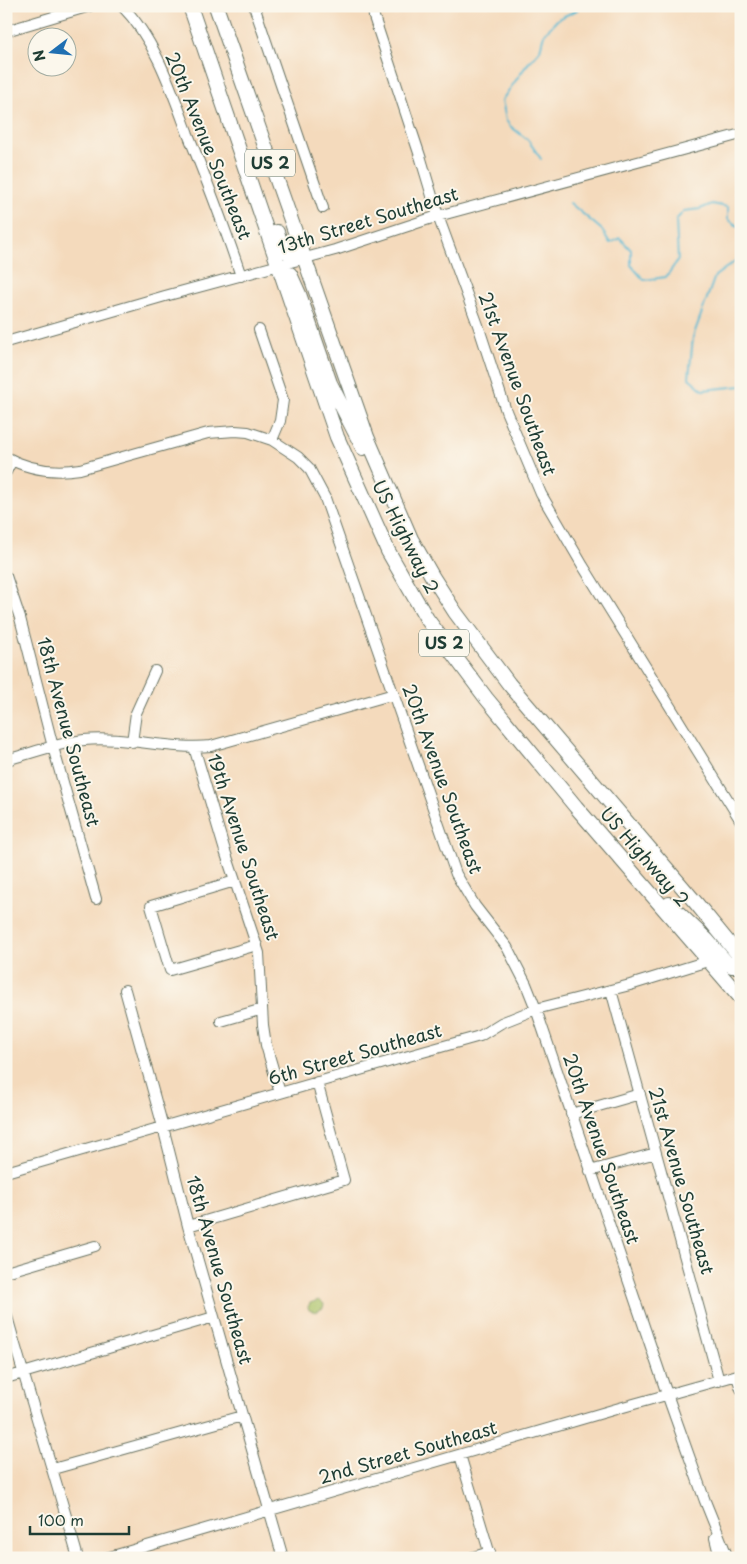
<svg xmlns="http://www.w3.org/2000/svg" width="747" height="1564" viewBox="0 0 747 1564" font-family="'Playpen Sans',sans-serif">
	<style>
		.green { fill: #acc368; stroke: #66804e }
		.lines { fill: none; stroke-linecap: round; stroke-linejoin: round }
		.stream { stroke: #54b8d2; stroke-width: 2 }
		.minor-casing { stroke: #6a7464; stroke-width: 12 }
		.highway-casing { stroke: #6a7464; stroke-width: 16 }
		.minor { stroke: #fff; stroke-width: 10 }
		.highway { stroke: #fff; stroke-width: 14 }
		.labels { text-anchor: middle; stroke-width: 4; stroke-linejoin: round; paint-order: stroke }
		.shield { fill: #fbf7ec; stroke: #61756b; stroke-width: 1 }
		.shield-label { font-size: 16px; font-weight: bold; fill: #1f3d34 }
		.street-label { font-size: 18px; fill: #1f3d34; stroke: #fbf7ec }
	</style>
	<rect width="100%" height="100%" fill="#fbf7ec"/>
	<filter id="ink" filterUnits="userSpaceOnUse"><feTurbulence type="fractalNoise" baseFrequency=".02" numOctaves="2"/><feDisplacementMap in="SourceGraphic" scale="10" xChannelSelector="R" yChannelSelector="G"/><feConvolveMatrix kernelMatrix="1 2 1 2 8 2 1 2 1" color-interpolation-filters="sRGB"/></filter>
	<filter id="wash" filterUnits="userSpaceOnUse"><feTurbulence type="fractalNoise" baseFrequency=".0096" numOctaves="4" result="noise"/><feDisplacementMap in="SourceGraphic" scale="20" xChannelSelector="R" yChannelSelector="G"/><feGaussianBlur stdDeviation="1.12" result="paint"/><feColorMatrix in="noise" values="0 0 0 0 0 0 0 0 0 0 0 0 0 0 0 0 0 1.4 0 .05"/><feComposite in="paint" operator="in"/></filter>
	<g filter="url(#wash)">
		<rect width="100%" height="100%" fill="#f4dabc"/>
		<path class="green" d="M319,1300L324,1304L323,1308L316,1312L309,1310L308,1307L310,1303Z"/>
		<g class="lines">
			<path class="stream" d="M541,159L528,140L510,126L506,120L502,100L526,66L540,50L544,34L558,19L577,10L578,6
				M570,203L602,230L610,243L620,238L631,250V265L644,280L666,277L678,260L676,220L684,211L700,209L712,204L728,207V219L741,229
				M741,257L715,276L693,337L689,378L703,390L741,386"/>
		</g>
	</g>
	<g filter="url(#ink)">
		<g class="lines">
			<g class="minor-casing">
				<path id="minor" d="M122,6C155,39 172,91 188,134C207,181 225,228 241,276
					M254,6L323,208
					M373,6L374,17L421,159L438,216L478,325L506,411L541,494L583,566L741,821
					M6,31L90,6
					M259,330L283,400L280,421L272,440
					M6,342L165,296L335,250L438,216L741,134
					M6,457C29,470 54,473 80,469L208,433L235,431L248,432L272,440L298,457L309,468L325,498L456,874L475,906L507,947L526,984L536,1009L667,1394L705,1501L728,1558
					M6,472L12,460
					M6,576L20,618L53,747L96,899
					M132,742L136,713L155,671
					M194,747L225,851L259,953L263,1025L266,1045L280,1093
					M6,760C32,753 58,743 84,740C126,736 169,750 211,746L394,694
					M235,881L151,906L170,970L257,945
					M125,990L163,1127L188,1226L283,1558
					M611,990L719,1381
					M221,1021L256,1011H262
					M571,1114L640,1094
					M590,1171L656,1153
					M6,1172L412,1055L480,1036L501,1023L536,1009L630,985L708,961
					M188,1226L344,1180L317,1082
					M6,1272L95,1246
					M6,1313C29,1395 55,1476 78,1558
					M737,1376L741,1389
					M6,1378L214,1317
					M460,1455L491,1558
					M53,1469L242,1416
					M715,1538L720,1558
					M106,1558L616,1409L741,1374
					M470,1558L490,1552"/>
			</g>
			<g class="highway-casing">
				<path id="highway" d="M190,6L337,437L388,551L427,619L486,698L576,807L741,998
					M216,6L367,437L411,539L432,576L455,612L509,684L696,903L741,958
					M277,232C282,248 286,256 304,259
					M290,274L299,294L330,383L363,448
					M669,904L707,940L726,962L732,966H737L741,965"/>
			</g>
			<use href="#minor" class="minor"/>
			<use href="#highway" class="highway"/>
		</g>
	</g>
	<g class="labels">
		<g class="shield">
			<rect x="245" y="149.5" width="50" height="27" rx="4"/>
			<rect x="419" y="629.5" width="50" height="27" rx="4"/>
		</g>
		<g class="shield-label">
			<text x="270" y="169">US 2</text>
			<text x="444" y="649">US 2</text>
		</g>
		<g class="street-label">
			<text transform="translate(208 146) rotate(68)" y="6">20th Avenue Southeast</text>
			<text transform="translate(368 221) rotate(-17)" y="6">13th Street Southeast</text>
			<text transform="translate(517 384) rotate(70)" y="6">21st Avenue Southeast</text>
			<text transform="translate(405 537) rotate(63)" y="6">US Highway 2</text>
			<text transform="translate(68 732) rotate(75)" y="6">18th Avenue Southeast</text>
			<text transform="translate(442 779) rotate(70)" y="6">20th Avenue Southeast</text>
			<text transform="translate(243 847) rotate(72)" y="6">19th Avenue Southeast</text>
			<text transform="translate(644 857) rotate(49)" y="6">US Highway 2</text>
			<text transform="translate(355 1055) rotate(-16)" y="6">6th Street Southeast</text>
			<text transform="translate(601 1149) rotate(71)" y="6">20th Avenue Southeast</text>
			<text transform="translate(681 1181) rotate(74)" y="6">21st Avenue Southeast</text>
			<text transform="translate(219 1270) rotate(74)" y="6">18th Avenue Southeast</text>
			<text transform="translate(408 1453) rotate(-16)" y="6">2nd Street Southeast</text>
		</g>
	</g>
	<rect width="747" height="1564" fill="none" stroke="#fbf7ec" stroke-width="25"/>
	<g transform="translate(52 52) rotate(254)"><circle r="24" fill="#fbf7ec" stroke="#a3ada2"/>
	<path d="M0-4L9 19L0 12L-9 19Z" fill="#1f6fb2"/>
	<text y="-8" font-size="14" font-weight="bold" text-anchor="middle" fill="#1f3d34">N</text>
	</g>
	<path d="M30 1526v8h99v-8" fill="none" stroke="#1f3d34" stroke-width="2.5"/>
	<text x="38" y="1526" font-size="15" fill="#1f3d34" stroke="#fbf7ec" stroke-width="4" paint-order="stroke">100 m</text>
</svg>
